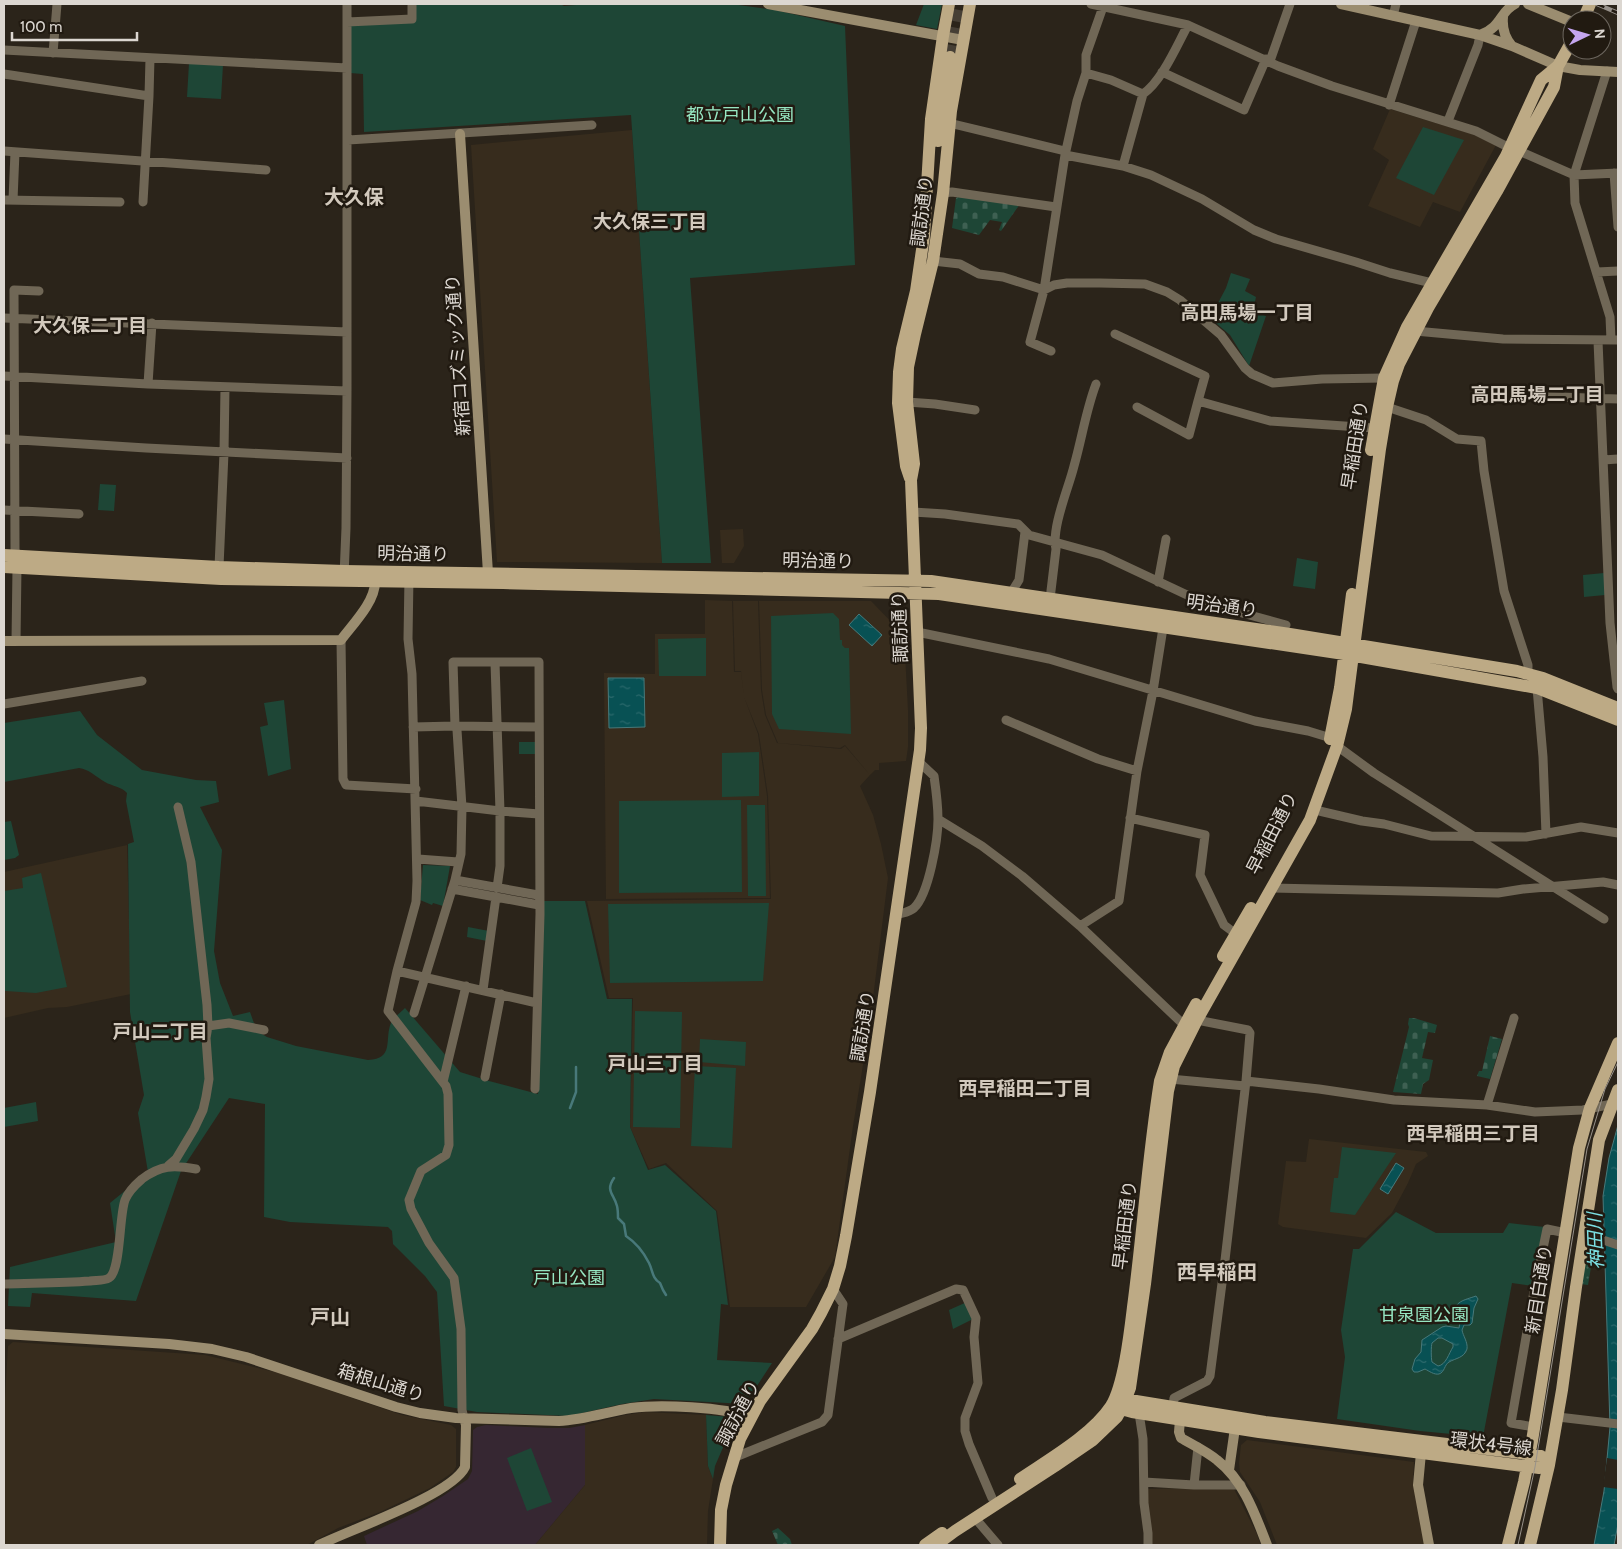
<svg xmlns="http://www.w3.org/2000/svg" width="1622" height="1549" viewBox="0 0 1622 1549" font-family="Cabin,'Noto Sans JP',sans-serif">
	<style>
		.commercial { fill: #362732 }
		.built { fill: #372c1d }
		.cemetery { fill: url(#cemetery-stones) }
		.park { fill: #1e4636 }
		.garden { fill: url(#garden-dots) }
		.water { fill: url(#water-ripples); stroke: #48797a; fill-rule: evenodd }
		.pier { fill: #2b241a }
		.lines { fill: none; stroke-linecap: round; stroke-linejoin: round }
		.stream { stroke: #48797a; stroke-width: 2.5 }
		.primary-tunnel { stroke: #463f35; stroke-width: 12; stroke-dasharray: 12 6; stroke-linecap: butt }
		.street { stroke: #706756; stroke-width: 9 }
		.secondary { stroke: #9b8d70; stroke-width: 10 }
		.primary { stroke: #bdaa85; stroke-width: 12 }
		.tram { stroke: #98928b; stroke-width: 1 }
		.rail-casing { stroke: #98928b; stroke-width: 4.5 }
		.rail { stroke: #211a11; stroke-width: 2.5; stroke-dasharray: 8; stroke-linecap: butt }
		.labels { text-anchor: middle; stroke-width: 5; stroke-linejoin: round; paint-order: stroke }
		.park-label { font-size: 18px; fill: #96e6c2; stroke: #211a11 }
		.street-label { font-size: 18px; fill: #dcd7d1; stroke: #211a11 }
		.neighbourhood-label { font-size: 19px; font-weight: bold; fill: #d2c9bd; stroke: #211a11 }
		.water-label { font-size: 19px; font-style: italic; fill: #7ce1e4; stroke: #211a11 }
		.quarter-label { font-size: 20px; font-weight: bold; fill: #d2c9bd; stroke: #211a11 }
	</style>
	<defs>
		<pattern id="cemetery-stones" width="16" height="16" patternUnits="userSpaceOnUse" patternTransform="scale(1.25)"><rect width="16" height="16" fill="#1e4636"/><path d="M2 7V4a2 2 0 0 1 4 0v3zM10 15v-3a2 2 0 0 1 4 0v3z" fill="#3e6052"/></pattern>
		<pattern id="garden-dots" width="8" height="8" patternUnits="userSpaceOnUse" patternTransform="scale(1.25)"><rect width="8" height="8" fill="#1e4636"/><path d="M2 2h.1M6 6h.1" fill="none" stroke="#3e6052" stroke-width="1.8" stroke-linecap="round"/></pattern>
		<pattern id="water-ripples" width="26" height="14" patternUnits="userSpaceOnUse" patternTransform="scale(1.25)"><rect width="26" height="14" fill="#085154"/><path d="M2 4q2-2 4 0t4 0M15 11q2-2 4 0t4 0" fill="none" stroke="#2b696c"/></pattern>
	</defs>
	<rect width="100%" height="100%" fill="#2b241a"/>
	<path class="commercial" d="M486,1425L548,1428H569L585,1425V1485L535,1545H367L364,1536L418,1511L443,1496L468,1479L472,1471L473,1430L477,1427Z"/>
	<path class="built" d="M1390,109L1472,134L1496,145L1460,212L1433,202L1420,227L1368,206L1389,160L1373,149Z
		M632,130L662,563L497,562L471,145Z
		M743,529L744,546L734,563H722L720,530Z
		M705,600L732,601L734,672H741L744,697L758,734L767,796L770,898L606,899L604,673L655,674V634H705Z
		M733,601H758L761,690L765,715L777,743L841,749L845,746L870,775L860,786L873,815L881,844L888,878L870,1022L853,1126L835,1257L806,1307H730L717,1211L666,1163L649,1169L630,1127L633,998H609L587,901L771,899L768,796L759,734L744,697L741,671H735Z
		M759,601H871L904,635L908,710V747L906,761L879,763V770H875L870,775L845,745L840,748L778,743L766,715L762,690Z
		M127,845L131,994L67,1007L48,1008L4,1018V872Z
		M1309,1139L1426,1152L1428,1156L1416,1164L1408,1183L1392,1213L1366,1238L1283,1227L1278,1224L1286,1161L1306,1162Z
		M13,1342L205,1355L279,1373L402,1415L451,1425L456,1429V1467L453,1472L430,1488L380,1512L338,1528L307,1545H4L5,1397L8,1346Z
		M645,1412L706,1415L708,1466L713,1479L708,1511L707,1545H535L585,1485V1425L625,1415Z
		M1247,1440L1414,1462L1413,1482L1426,1545H1277L1260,1502L1240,1472L1239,1463L1241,1445Z
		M1233,1487L1256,1532L1261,1545H1151L1148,1517L1147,1489Z"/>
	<path class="cemetery" d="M959,196L1020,204L1001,231L999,230L1002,222L990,220L979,235L952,228L956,198Z
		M1409,1018H1414L1437,1025L1435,1033L1428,1032L1422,1058L1433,1060L1429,1080L1423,1084L1421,1094L1393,1092L1409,1027L1408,1024Z
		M1490,1036L1502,1039L1490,1079L1477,1076L1479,1071H1482Z
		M778,1528L790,1539L792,1545H778L772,1531Z"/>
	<path class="park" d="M413,4H560L564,6L588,4H731L775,10L845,26L855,265L690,278L711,563H662L631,115L364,132L363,74L350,73L349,24L411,17Z
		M924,4H942L937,29L916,25Z
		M189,63L223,65L221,99L187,97Z
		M1423,127L1464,140L1434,195L1396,178Z
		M1231,273L1250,279L1245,291L1256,297L1253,311L1266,316L1249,366L1230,335L1210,318L1226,288Z
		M100,484L116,485L114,511L98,510Z
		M1297,558L1318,562L1315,589L1293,586Z
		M1604,573L1605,595L1584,597L1583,575Z
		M833,613L839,619L840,640H842V645L845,648H849L851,734L779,729L772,714L771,616Z
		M706,638V676H659L658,639Z
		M284,700L291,769L268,776L260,727L268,725L264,703Z
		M80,711L97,735L142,770L196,780L216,781L219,802L200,807L222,850L214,951L220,983L233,1016L250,1012L255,1026L260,1033L267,1037L296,1046L368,1060C395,1059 384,1039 391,1023C393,1018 401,1012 405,1008L460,1072L489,1081L538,1094L544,901H585L607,999H632L630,1127L648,1170L665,1165L716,1211L728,1305L721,1304L717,1360L772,1363L745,1404L654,1399L622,1404L569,1416L477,1412L444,1406L437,1292L425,1276L393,1244L392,1231L388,1227L290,1222L264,1217L265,1104L229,1098L181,1171L136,1301L32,1293L30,1307L8,1306L10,1267L116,1242L110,1203L148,1172L138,1113L144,1095L130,1012L128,844L134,842L126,801L127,793C122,787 112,786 105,782C96,777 89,769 79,768L4,782V723Z
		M519,742H537V754H519Z
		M759,752V796L722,797V753Z
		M741,800L742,892L619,893V801Z
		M747,805H765L766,896H748Z
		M11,821L19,855L15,858L4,860V822Z
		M423,865L450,866L443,906L433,903L432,905L420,900Z
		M41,873L67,987L36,993L5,991L4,891L23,888L22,878Z
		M769,903L763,981L610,983L608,904Z
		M468,927L489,931L487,941L467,937Z
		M635,1011L682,1012L680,1128L633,1127Z
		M700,1039L746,1042L745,1066L699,1062Z
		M695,1066L736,1068L732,1148L691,1146Z
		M36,1102L38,1121L4,1127V1108Z
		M1342,1147L1396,1153L1355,1215L1330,1212L1334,1178H1338Z
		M1396,1212L1436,1233H1503L1509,1223L1545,1227L1533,1286L1512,1283L1483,1437L1420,1431L1337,1419L1345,1357L1341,1330L1353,1249H1359Z
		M967,1302L975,1318L953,1329L949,1310Z
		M706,1415L730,1417L734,1422L715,1466L713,1479L708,1466Z
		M531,1448L552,1502L527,1511L507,1458Z"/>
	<path class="garden" d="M1591,1242H1593V1255L1588,1285L1580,1284L1589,1243Z"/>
	<path class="water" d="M859,614L882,635L872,646L849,625Z
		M608,678H644L645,727L609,728Z
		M1618,1125V1524L1614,1545H1594L1604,1491L1610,1427L1603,1196L1609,1158Z
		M1396,1163L1404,1168L1388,1194L1380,1189Z
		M1476,1296L1478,1299L1474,1308L1472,1323L1470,1325H1464L1462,1330C1463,1336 1468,1342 1467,1349C1464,1358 1456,1358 1449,1362C1444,1365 1445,1372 1439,1374C1434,1375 1429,1371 1425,1369L1418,1372H1414L1412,1369L1415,1359L1421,1352L1422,1340L1442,1327L1446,1326L1459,1328L1460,1322L1454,1316C1453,1301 1465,1300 1476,1296ZM1438,1338H1442L1453,1344V1347C1449,1353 1446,1365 1438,1366L1432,1362C1431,1358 1431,1346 1432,1343Z"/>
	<path class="pier" d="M1607,1458L1618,1460V1489L1603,1487Z"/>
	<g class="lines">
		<path class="stream" d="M570,1108L576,1092V1067
			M614,1178C605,1191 614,1194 617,1206C618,1210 618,1214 618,1218L624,1224L626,1236C635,1242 644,1253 649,1263C653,1271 652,1278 660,1283L663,1290L666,1295"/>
		<path class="primary-tunnel" d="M950,57L960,4"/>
		<path class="street" d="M1091,4L1188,25L1278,66L1332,86L1476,131L1510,148
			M1393,16L1396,4
			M347,22L412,19V4
			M4,50L347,68
			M53,53L57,4
			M1270,61L1290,4
			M1607,71L1574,175L1575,203L1610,317L1611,340
			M1162,72L1244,110L1266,59
			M1086,73L1111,80L1143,94
			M4,74L149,96
			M1389,105L1416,21
			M1448,121L1478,45L1480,35
			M949,123L1065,151
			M348,140L592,125
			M4,151L266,170
			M1519,151L1574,175L1618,173
			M1065,155L1123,166L1151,175L1202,199L1254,230L1276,239L1356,262L1390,273L1432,283
			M1123,166L1143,94C1162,81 1177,45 1188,25
			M1614,173L1618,227
			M943,193L952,192L1056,207
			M4,200L120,202
			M13,200L15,152
			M143,202L149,96L150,58
			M933,261L960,264L979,274L1003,277L1044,290L1054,285L1067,283H1100L1145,284L1167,292L1180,300L1221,335L1245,368L1252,374L1273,383L1322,379L1384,378
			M1597,272L1618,271
			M4,318L347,332
			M1411,330L1415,331L1503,339L1618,340
			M1115,334L1205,376L1198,401
			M1598,341L1610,623L1617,687L1618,689
			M1051,351L1030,342L1044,290L1065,155L1077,101L1086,73V55L1104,4
			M4,376L148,384L347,391
			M148,384L152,323
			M1529,396L1618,399
			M907,402L935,404L975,410
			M1137,407L1189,435L1198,401L1270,421L1374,428
			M1387,407L1426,420L1457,439L1481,441L1484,471L1504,591L1528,665V674
			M4,439L146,448L347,458
			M1603,460L1618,459
			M4,510L79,514
			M913,512L945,514L1018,524L1029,535L1102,555L1202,602L1286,625
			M16,556L15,549L14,290L39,291
			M219,567L224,453L225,387
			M344,576L346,528L347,391V4
			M409,577L408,639L412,674L417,881L416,902L397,971L388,1011L446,1086L448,1094L449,1145L446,1155L421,1171L409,1200L411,1209L429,1243L454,1278L461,1329L462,1410L464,1418
			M1158,582L1166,539
			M1011,593L1019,580L1025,532
			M1050,599L1056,549C1051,528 1069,487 1074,466C1082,438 1086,410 1096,384
			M917,632L1049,659L1255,721L1308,731L1331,738
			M341,640L343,779L346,785L416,789
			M16,641L17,567
			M495,663L500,811V866L497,888
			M1537,688L1543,757L1546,834
			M4,704L142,681
			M1006,720L1098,759L1137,771L1153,691L1163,628
			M413,727L455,726L453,662H539L540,914L535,1089
			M1337,746L1374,773L1604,919
			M416,801L500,811L539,814
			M1315,810L1362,821L1384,824L1431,836L1526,837L1581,827L1618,833
			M1130,818L1205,835L1200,875L1224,925L1236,934
			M938,819L982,846L1022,876L1080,926L1184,1025
			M418,859L458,862
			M1272,888L1498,893L1523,889L1603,882L1618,885
			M452,889L539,905
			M538,895L455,880L461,854L462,807L457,730L455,726L539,727
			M896,915C902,913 910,912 914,908C929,894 938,839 938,819C938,804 936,790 934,776L919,762
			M1080,926L1119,901L1137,771
			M397,971L537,1003
			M483,990L496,897
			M414,1013L455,880
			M208,1026L229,1023L264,1030
			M485,1077L501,994
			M1170,1079L1245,1086
			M1246,1081L1319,1089L1394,1100L1487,1105L1535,1112L1583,1110L1612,1104L1616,1105
			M443,1082L466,986
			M1487,1105L1514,1018
			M168,1166L176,1159L194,1129L203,1110L206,1097L209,1079L206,1038L208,1026L207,1005L191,862L178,807
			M1585,1234L1618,1245
			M5,1284C34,1283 62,1283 90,1281C95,1280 104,1281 109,1278C121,1271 119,1216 125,1200C128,1192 135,1185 142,1179C161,1165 173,1165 196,1169
			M838,1339L956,1289L963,1290L976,1318L974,1337L978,1383L965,1418V1431L969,1444L992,1498
			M1173,1407L1174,1398L1207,1381L1210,1376L1225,1260L1246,1081L1250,1033L1248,1030L1197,1020
			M1139,1413L1143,1439L1144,1503L1148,1533V1545
			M1558,1417L1618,1424
			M1534,1427L1511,1423L1533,1297L1547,1229L1566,1233
			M733,1458L822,1422L828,1415L843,1304L833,1289
			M1144,1482L1194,1485H1241
			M1194,1485L1198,1447
			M975,1518L998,1545"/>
		<path class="secondary" d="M768,4L963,40
			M1341,4L1480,35L1512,46L1558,66L1580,70L1618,72
			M1528,4L1572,22
			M1503,17C1502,28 1504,37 1512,46
			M1480,35C1502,27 1500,11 1515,4
			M460,134L488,573
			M4,641L341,640C353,624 375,602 375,582
			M4,1334L169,1344L212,1349L246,1357L396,1407L420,1413L456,1418L559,1421C583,1420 607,1412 631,1408C660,1404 723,1407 751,1417
			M1180,1420L1179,1432L1181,1438C1193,1445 1206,1451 1217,1460C1244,1481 1255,1514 1267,1545
			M1421,1453L1418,1485L1429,1545
			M1229,1470L1235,1428
			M319,1545C349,1530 452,1495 465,1467L466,1425L464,1418"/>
		<path class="primary" d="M1583,20L1590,4
			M938,141L942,103L950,57
			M1371,450L1384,378L1407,327L1506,156L1541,80L1558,66
			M910,478L906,466L898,403L899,372L902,349L916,291L924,236L931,119L943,36L949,4
			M4,555L219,567L344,571L931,581L1290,634L1517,671L1543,678L1618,708
			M4,567L221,579L503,583L939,594L1344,654L1537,688L1618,720
			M1330,739L1340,688L1352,594
			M1223,956L1251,908
			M1120,1397L1136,1401L1265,1422L1529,1454L1541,1456L1549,1465
			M1114,1407L1132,1412L1259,1432L1539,1468L1549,1465
			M1020,1479C1048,1460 1092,1435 1111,1406C1124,1385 1130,1332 1133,1307C1143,1232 1148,1156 1160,1081L1170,1052L1196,1004
			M720,1545L721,1510L726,1485L740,1439L760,1401L812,1329L821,1313L833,1289L840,1266L846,1236L870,1092L920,750L921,728L911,480L914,464L907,402L908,367L915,334L933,261L943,193L951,111L970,4
			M925,1545L942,1533
			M936,1545L955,1531L1055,1466L1093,1440L1117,1417L1124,1404L1130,1388L1145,1284L1168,1091L1174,1066L1197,1020L1310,820L1337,746L1346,709L1351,670L1380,449L1387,407L1393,381L1399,364L1428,308L1497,191L1554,87L1558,66L1572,41
			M1508,1545L1524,1482L1532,1441L1579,1148L1590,1108L1618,1043
			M1530,1545L1549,1465L1562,1390L1576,1287L1599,1140L1618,1090"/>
		<path class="tram" d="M1518,1545L1535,1467L1587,1149L1605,1089L1618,1062"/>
		<g class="rail-casing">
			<path id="rail" d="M1597,4L1618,13"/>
		</g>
		<use href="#rail" class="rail"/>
	</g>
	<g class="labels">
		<g class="park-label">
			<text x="740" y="121">都立戸山公園</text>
			<text x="569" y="1284">戸山公園</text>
			<text x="1424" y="1321">甘泉園公園</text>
		</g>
		<g class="street-label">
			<text transform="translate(922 211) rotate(-83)" y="6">諏訪通り</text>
			<text transform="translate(458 355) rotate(-94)" y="6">新宿コズミック通り</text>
			<text transform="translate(1355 445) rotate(-81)" y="6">早稲田通り</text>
			<text transform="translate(413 554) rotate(1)" y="6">明治通り</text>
			<text transform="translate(818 561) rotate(1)" y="6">明治通り</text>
			<text transform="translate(1222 606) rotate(8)" y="6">明治通り</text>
			<text transform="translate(900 627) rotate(-92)" y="6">諏訪通り</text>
			<text transform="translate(1272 833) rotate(-63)" y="6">早稲田通り</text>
			<text transform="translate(863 1026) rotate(-81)" y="6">諏訪通り</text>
			<text transform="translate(1125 1225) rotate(-83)" y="6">早稲田通り</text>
			<text transform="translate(1539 1289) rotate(-81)" y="6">新目白通り</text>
			<text transform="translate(381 1383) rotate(17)" y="6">箱根山通り</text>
			<text transform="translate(738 1413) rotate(-62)" y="6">諏訪通り</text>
			<text transform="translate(1491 1444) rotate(7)" y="6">環状4号線</text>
		</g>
		<g class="neighbourhood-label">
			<text x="650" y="228">大久保三丁目</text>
			<text x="1247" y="319">高田馬場一丁目</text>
			<text x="90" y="332">大久保二丁目</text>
			<text x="1537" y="401">高田馬場二丁目</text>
			<text x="160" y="1038">戸山二丁目</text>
			<text x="655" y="1070">戸山三丁目</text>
			<text x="1025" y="1095">西早稲田二丁目</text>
			<text x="1473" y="1140">西早稲田三丁目</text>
		</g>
		<g class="water-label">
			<text transform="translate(1595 1241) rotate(-92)" y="7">神田川</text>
		</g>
		<g class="quarter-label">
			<text x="354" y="204">大久保</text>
			<text x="1217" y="1279">西早稲田</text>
			<text x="330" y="1324">戸山</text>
		</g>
	</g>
	<rect width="1622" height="1549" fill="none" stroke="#dcd7d1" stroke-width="10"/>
	<g transform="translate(1587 35) rotate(85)"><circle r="24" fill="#211a11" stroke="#6c665e"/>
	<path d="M0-4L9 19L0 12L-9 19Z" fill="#c5a6f0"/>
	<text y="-8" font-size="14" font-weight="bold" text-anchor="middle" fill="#dcd7d1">N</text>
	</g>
	<path d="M12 32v8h125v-8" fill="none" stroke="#dcd7d1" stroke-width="2.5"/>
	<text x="20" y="32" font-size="15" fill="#dcd7d1" stroke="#211a11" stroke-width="4" paint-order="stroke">100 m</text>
</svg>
